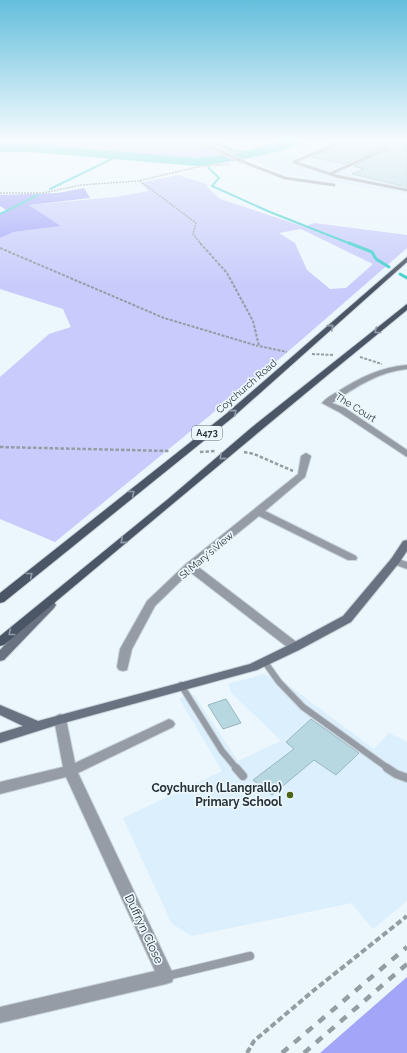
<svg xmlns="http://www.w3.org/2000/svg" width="407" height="1053" viewBox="0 0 407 1053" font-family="Raleway,sans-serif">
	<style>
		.built { fill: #dbeffc }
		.green { fill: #c8cbfb; fill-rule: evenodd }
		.forest { fill: #a3a5f8 }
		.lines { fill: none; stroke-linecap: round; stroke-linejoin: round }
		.stream-far1 { stroke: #3ececb; stroke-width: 2 }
		.stream { stroke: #3ececb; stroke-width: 3 }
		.river { fill: #3ececb; fill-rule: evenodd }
		.building { fill: #b7d8e1; stroke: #98b8c0 }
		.lane-far2-casing { stroke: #c8d3da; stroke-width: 3.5 }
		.lane-far1-casing { stroke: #c8d3da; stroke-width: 8 }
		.lane-casing { stroke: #c8d3da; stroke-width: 10 }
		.street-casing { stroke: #c8d3da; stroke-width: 2 }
		.secondary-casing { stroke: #c8d3da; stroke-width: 2 }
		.primary-casing { stroke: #c8d3da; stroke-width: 2 }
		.path-far3 { stroke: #939ea4; stroke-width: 1.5; stroke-dasharray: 2 1; stroke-linecap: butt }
		.path-far2 { stroke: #939ea4; stroke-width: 2; stroke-dasharray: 3 1.5; stroke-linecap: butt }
		.path-far1 { stroke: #939ea4; stroke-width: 2.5; stroke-dasharray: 3.5 2; stroke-linecap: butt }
		.path { stroke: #939ea4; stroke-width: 4; stroke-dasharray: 6 3; stroke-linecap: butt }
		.lane-far2 { stroke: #969ca6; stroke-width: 2.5 }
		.lane-far1 { stroke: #969ca6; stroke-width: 6 }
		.lane { stroke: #969ca6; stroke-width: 8 }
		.street { fill: #969ca6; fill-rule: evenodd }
		.secondary { fill: #697281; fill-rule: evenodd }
		.primary { fill: #4a5566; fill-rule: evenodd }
		.rail { stroke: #939da4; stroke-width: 4.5; stroke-dasharray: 8 8; stroke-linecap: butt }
		.oneway { stroke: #929daa }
		.poi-dot { fill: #4a6413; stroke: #ebf6fd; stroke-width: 1.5 }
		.labels { text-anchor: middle; stroke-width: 3.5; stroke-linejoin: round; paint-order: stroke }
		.shield { fill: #ebf6fd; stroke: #626d73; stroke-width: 1 }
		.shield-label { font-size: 9px; font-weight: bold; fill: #283238 }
		.street-label { font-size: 10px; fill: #283238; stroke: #ebf6fd }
		.near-poi-label { font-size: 12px; font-weight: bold; fill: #283238; stroke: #ebf6fd; text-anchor: end }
		.near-street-label { font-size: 12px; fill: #283238; stroke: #ebf6fd }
	</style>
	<rect width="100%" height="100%" fill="#ebf6fd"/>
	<path class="built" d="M215,140H407V194L299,177L272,169Z
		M264,674L284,682L374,749L389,733L407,742V901L373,929L351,903L192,936L172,924L123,818L222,771L179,698L194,695L238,761L281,741L231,692L228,684Z"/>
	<path class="green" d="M0,140H215L243,154L211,161L192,160L38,147H0Z
		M178,175L209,185L206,186L220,199L305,227L314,223L407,235V248L284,355L55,542L0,519V377L49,334L71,327L63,309L0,289V238L14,232L61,226L29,205L115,197L149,191L140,183ZM301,229L373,264L346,288L330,289L307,270L295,243L279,233Z"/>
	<path class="forest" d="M84,188L90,198L29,205L61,226L14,232L0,238V213L6,210L0,206V195L58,193Z
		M407,977V1053H320Z"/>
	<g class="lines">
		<path class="stream-far1" d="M210,140L231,150L261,153
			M204,161L207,165
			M209,168L219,178L212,186L270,212L351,244
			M50,189L120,155
			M0,214L38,195"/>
		<path class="stream" d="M349,243L372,252L376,259L389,267
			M400,274L407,278"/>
		<path class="river" d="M286,140H303C293,153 214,165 196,166L31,152H0V144H31L196,158L235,154Z"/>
	</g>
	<path class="building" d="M349,140H407V187L352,174L364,169L353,166L386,151L388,148L386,146L344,164L312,157Z
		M226,699L241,723L223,729L208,705Z
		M311,719L359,753L336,775L314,760L272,795L253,780L294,749L286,742Z"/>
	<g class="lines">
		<g class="lane-far2-casing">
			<path id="lane-far2" d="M222,140L226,142
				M345,140L294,162L336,176L407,190
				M246,163L285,178L334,185
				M330,174L385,149"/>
		</g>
		<g class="lane-far1-casing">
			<path id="lane-far1" d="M264,661L279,682L303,707L389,769
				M181,685L222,751L237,769"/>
		</g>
		<g class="lane-casing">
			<path id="lane" d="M236,768L243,776
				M387,768L396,774L407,778
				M167,976L250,956"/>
		</g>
		<g class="street-casing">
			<path id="street" d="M193,140H199L247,162L242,163Z
				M407,365V369C378,372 356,387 332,403L345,408L407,450V457L339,412L322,403C326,398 332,395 337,392C359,378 381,367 407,365Z
				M306,453L311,456L305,477L265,511L356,556L357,558L356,560H348L259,516L197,566L299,644L301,647L299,650L295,651L291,650L190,572L155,606L132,649L127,670L123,671L119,670L117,667L120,649L147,601L186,564L298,474L301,456Z
				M395,558L407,562V569L391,563L390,561L391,559Z
				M60,714L64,716L66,719L75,763L165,721L169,719L173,721L175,724L173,727L78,773L174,976L172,982L166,984L0,1023V1007L155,971L66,777L0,794V782L63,767L54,719L56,716Z"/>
		</g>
		<g class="secondary-casing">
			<path id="secondary" d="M407,540V551L399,563L351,622L299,650L257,670L60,724L0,743V733L23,726L0,715V705L38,721L250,664L291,644L343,616L391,559L403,541Z
				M50,601L54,602L56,605L54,608L4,660L0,661V650L46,602Z"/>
		</g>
		<g class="primary-casing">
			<path id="primary" d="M407,257V262L232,418L4,602L0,603V593L226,414Z
				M407,304V310C272,420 138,533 4,645L0,646V636L168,499L251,428Z"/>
		</g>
		<path class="path-far3" d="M25,149L29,145
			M140,181L196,223L193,234L201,244
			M0,193H43L81,185L138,181L197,167L229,164"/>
		<path class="path-far2" d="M200,243L227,273L253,321L259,346L287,352
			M0,248L164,318L258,346
			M312,354L333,355
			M360,357L382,364"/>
		<path class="path-far1" d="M0,447L169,451
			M200,452L215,451
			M244,452L254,454L293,471"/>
		<path class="path" d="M247,1053L254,1041L313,991L407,916"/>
		<use href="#lane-far2" class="lane-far2"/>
		<use href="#lane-far1" class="lane-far1"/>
		<use href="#lane" class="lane"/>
		<use href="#street" class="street"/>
		<use href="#secondary" class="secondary"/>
		<use href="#primary" class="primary"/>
		<path class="rail" d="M282,1053L407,947
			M304,1053L407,964"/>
	</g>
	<defs><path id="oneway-chevron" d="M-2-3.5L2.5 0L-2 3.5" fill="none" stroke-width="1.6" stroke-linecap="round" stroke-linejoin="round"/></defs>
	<g class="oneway">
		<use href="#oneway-chevron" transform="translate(331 327) rotate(-41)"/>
		<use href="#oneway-chevron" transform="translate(377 331) rotate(141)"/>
		<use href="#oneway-chevron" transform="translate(234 412) rotate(-41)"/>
		<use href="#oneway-chevron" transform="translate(222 457) rotate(139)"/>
		<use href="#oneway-chevron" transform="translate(132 493) rotate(-39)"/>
		<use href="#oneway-chevron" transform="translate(123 541) rotate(140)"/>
		<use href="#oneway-chevron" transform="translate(30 575) rotate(-39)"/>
		<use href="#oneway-chevron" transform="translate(11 633) rotate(141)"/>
	</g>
	<linearGradient id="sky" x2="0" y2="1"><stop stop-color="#64bedc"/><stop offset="0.49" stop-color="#f6fbfe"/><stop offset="1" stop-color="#f6fbfe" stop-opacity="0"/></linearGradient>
	<rect width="407" height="287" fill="url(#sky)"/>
	<circle class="poi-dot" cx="290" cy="795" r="4"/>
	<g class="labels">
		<rect class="shield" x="192" y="426" width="30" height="14" rx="3"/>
		<g class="shield-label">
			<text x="207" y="436">A473</text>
		</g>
		<g class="street-label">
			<text transform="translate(246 386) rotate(-41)" y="4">Coychurch Road</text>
			<text transform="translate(356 407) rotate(32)" y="4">The Court</text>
			<text transform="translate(206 555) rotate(-40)" y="4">St Mary's View</text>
		</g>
		<g class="near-poi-label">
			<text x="282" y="792">Coychurch (Llangrallo)<tspan x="282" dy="14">Primary School</tspan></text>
		</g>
		<g class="near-street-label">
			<text transform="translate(144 929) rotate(65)" y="4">Duffryn Close</text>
		</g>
	</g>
</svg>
